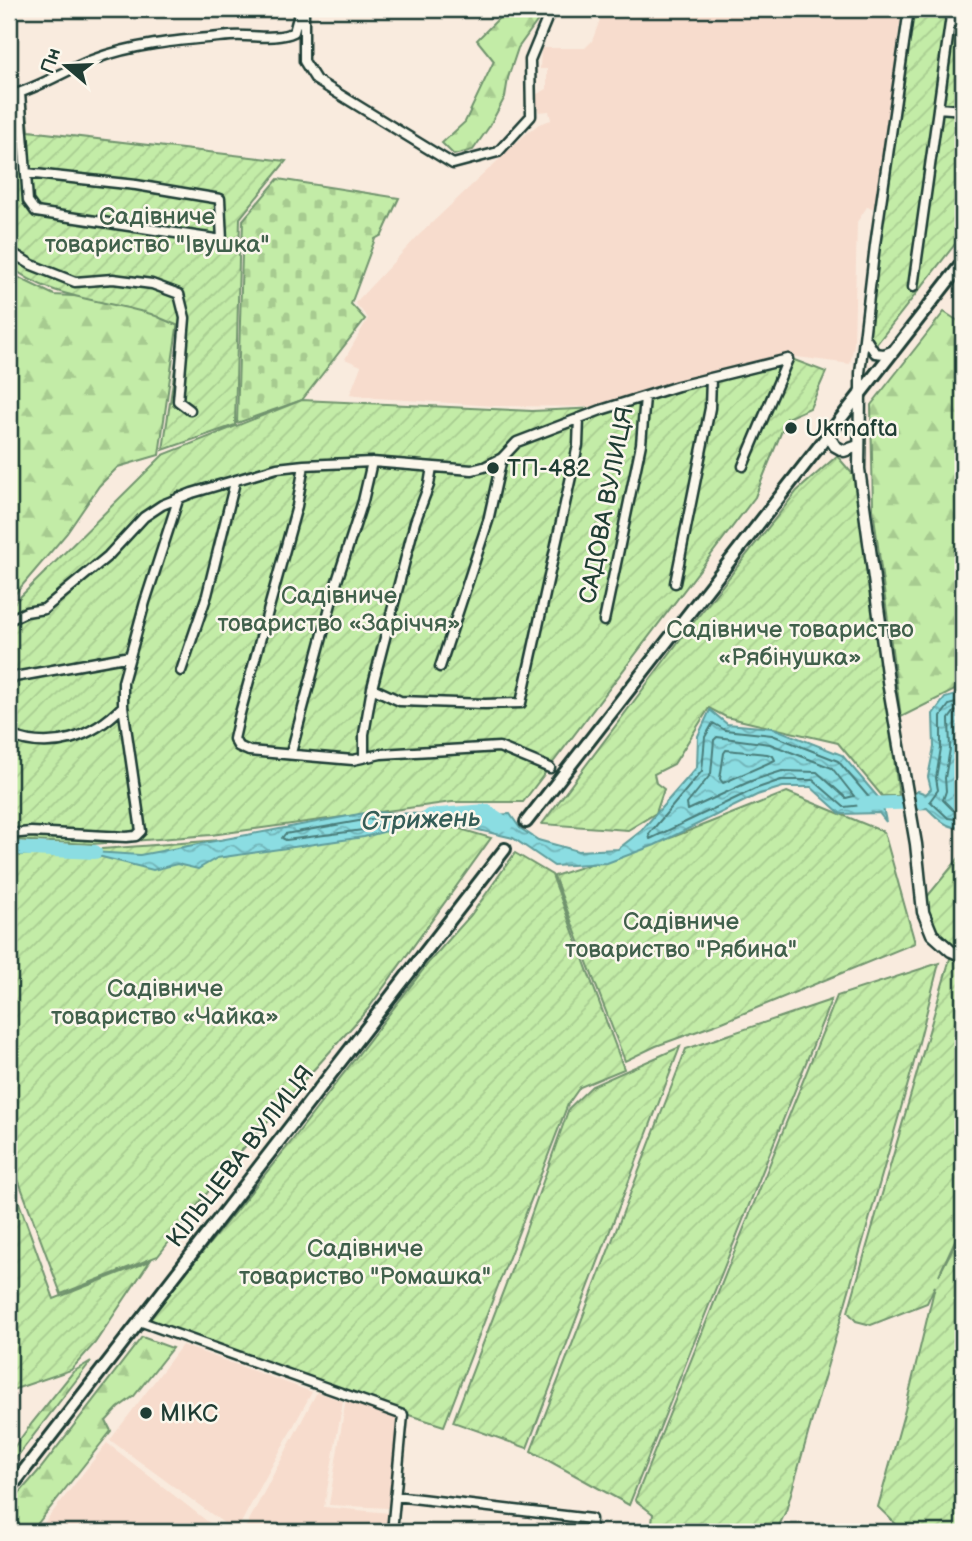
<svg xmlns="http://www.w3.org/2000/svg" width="972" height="1541" viewBox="0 0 972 1541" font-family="'Balsamiq Sans',sans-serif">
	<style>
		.built { fill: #f7dccd }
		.forest { fill: url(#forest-firs); stroke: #71946e; stroke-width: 2 }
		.cemetery { fill: url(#cemetery-stones); stroke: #71946e; stroke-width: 2 }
		.garden { fill: url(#garden-furrows); stroke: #71946e; stroke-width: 2 }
		.water { fill: url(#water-waves); stroke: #609d9c; stroke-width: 2 }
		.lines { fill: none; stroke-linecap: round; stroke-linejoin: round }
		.shore { stroke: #4a7d7a; stroke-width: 2 }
		.river { stroke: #8bdde2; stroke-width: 14 }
		.minor-casing { stroke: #1f3d34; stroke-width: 13 }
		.tertiary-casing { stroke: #1f3d34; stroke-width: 15 }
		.secondary-casing { stroke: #1f3d34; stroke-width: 16 }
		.minor { stroke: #fbf7ec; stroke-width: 8 }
		.tertiary { stroke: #fbf7ec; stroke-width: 10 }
		.secondary { stroke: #fbf7ec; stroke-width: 10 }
		.poi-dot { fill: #1f3d34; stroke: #fbf7ec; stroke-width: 2.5 }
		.labels { text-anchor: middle; stroke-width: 5; stroke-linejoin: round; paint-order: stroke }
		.park-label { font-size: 24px; fill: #40604b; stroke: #fbf7ec }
		.poi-label { font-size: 24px; fill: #1f3d34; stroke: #fbf7ec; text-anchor: start }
		.street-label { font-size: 24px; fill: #1f3d34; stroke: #fbf7ec }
		.water-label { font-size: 26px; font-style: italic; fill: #355d57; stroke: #fbf7ec }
	</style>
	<defs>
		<pattern id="forest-firs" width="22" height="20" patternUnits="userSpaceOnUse" patternTransform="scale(1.75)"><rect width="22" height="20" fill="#c3eca7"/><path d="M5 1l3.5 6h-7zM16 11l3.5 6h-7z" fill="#a7cb90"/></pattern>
		<pattern id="cemetery-stones" width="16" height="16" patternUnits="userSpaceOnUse" patternTransform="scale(1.75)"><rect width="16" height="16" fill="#c3eca7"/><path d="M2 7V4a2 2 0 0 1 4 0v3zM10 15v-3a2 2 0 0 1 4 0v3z" fill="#a7cb90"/></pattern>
		<pattern id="garden-furrows" width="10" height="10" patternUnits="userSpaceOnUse" patternTransform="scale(1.75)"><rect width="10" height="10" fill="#c3eca7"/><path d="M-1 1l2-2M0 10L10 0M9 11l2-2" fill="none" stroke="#a7cb90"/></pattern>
		<pattern id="water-waves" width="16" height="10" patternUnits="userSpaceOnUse" patternTransform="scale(1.75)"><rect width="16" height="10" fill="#8bdde2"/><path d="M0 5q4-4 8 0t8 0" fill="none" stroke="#71b4b8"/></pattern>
	</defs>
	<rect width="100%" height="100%" fill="#f9ebde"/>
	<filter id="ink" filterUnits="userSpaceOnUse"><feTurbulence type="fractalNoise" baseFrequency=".0143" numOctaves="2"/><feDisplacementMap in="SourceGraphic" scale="14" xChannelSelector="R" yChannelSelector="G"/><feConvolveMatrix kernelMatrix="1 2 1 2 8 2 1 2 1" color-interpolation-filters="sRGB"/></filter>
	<g filter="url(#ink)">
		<path class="built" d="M604,9H904L899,30L883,167L874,208L867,207L857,222L854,344L850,364L790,356L679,382L600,407L495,406L376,398L350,394L361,366L345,359L368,318L355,303L419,235L526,134L539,124L551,120L549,111L539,112L535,95L547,89V69H540L541,48H585L592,41Z
			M182,1345L312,1392L236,1532L110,1440Z
			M317,1392L343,1401L324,1507L390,1513L387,1532H243Z
			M346,1398L398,1419L388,1508L329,1505Z
			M107,1443L221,1532H37Z"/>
		<path class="forest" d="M502,9H546L518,48L508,78L505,97L489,127L473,150L454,155L442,143L465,122L494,61L477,40L500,17Z
			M9,273L54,295L149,300L178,321L159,455L118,467L99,486L67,533L9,601Z
			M944,312L963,324V686L901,717L873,509L871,405Z
			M142,1337L172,1348L134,1396L118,1408L106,1421L111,1431L31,1532C6,1532 9,1527 9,1505L41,1468Z
			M91,1361L9,1467V1454L32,1423L73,1372Z"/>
		<path class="cemetery" d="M278,179L399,198L382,235L375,239L351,304L365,319L302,400L237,423L243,220Z"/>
		<path class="garden" d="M910,9H963V234L871,351L864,335Z
			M9,92L25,95L29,131L286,161L240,218L235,425L163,450L181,327C171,323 161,318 151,314C105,300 46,298 9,265Z
			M789,358L826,372L810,408L787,418L755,497L523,802H452L211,835L92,844L9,840V608L163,455L302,400L532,411L600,408Z
			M837,456L856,478L899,796H882L838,743L726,717L709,708L674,764L654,774L656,783L664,789L656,813L628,830L542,824L682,637L797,491Z
			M787,792L884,832L915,943L720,1023L656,1046L625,1061L554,876L673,837Z
			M406,826L457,828L491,838L368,1009L233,1160L158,1256L61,1294L9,1155V856Z
			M515,853L552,875L624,1069L580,1087L568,1104L444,1426L300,1381L144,1325L291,1142L429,962L471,915Z
			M963,853V956L940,943L922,903Z
			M951,955L963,959V1223L939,1275L963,1228V1528L943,1532H904L878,1507L905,1410L935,1286L927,1303L871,1325L856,1321L848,1312Z
			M939,963L913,1066L786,1511L776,1532H651L653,1514L635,1500L837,996Z
			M831,1000L629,1505L531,1451L686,1049Z
			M680,1047L527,1448L453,1422L517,1255L569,1108L592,1086Z
			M9,1175L54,1299L150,1261L95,1343L71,1370L9,1391Z"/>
		<path class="water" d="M963,693V827C948,830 937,818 927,808L915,809L913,795L918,791L926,794L931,789L928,777L934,747L933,714L945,698Z
			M710,710L727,724L773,728L842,755L882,802L886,822L879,813L841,814L811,787H783L757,795L655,845L607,863L554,866L513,838L457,825L406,826L364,837L217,858L198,869L177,864L153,870L78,851L140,855L370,812L471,816L510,814L520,828L538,840L578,851L618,849L641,831L697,767L698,736Z"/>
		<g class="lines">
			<path class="shore" d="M963,701L949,705L941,716V748L936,778L938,790L930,801L948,818L963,820
				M963,710L954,712L949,719L950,749L945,778L946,791L943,800L953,810L963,812
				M963,721L960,724C959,749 959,774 956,799L963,801
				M713,723L725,730L772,735L838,761L872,801V804L844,807L813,780H781L755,789L650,839L649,834L702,771L705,737Z
				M717,737L770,744L832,768L854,796L846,798L817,772L782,771L751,781L688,810L687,804L711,774L714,740Z
				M726,750L767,754L773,756L775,760L723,783L720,779L724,753Z
				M370,819H379L381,824L363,830L286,840L282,838L285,834Z"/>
			<path class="river" d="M864,804L921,802
				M429,816L486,811L506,824
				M9,848L95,852"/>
			<g class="minor-casing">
				<path id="minor" d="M304,9V61L316,80L453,164L498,152L531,116L530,60L551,9
					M20,93L28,201L36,212L222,240L220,199L136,185L26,173
					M9,96C39,88 64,71 92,60C136,43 184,40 230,36C250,34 275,41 294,32L300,10
					M938,108L963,110
					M9,251L32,265L75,282L113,279L152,284L179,294L185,318L178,401L190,410
					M913,287L952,9
					M865,337L875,353L884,354L894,350
					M860,391V373L875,245L909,9
					M304,465L297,506L239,717L234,739L238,746L249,751L353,760L381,754L499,747L550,768
					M743,466L788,359
					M675,583L710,408L711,378
					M9,620L26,612L44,609L108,556L144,517L162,505L192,493L277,468L304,465L372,462L472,470L484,467L502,458L517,442L601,410L678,386L788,359
					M604,621L641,444L645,397
					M440,667L488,521L502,458
					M181,671L207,595L235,482
					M9,678L130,656
					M372,688L400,701L485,704L521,703L578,445L579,418
					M9,735C51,752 92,738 123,706
					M291,753L337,581L363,501L372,462
					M364,757V734L372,688L415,522L429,485L432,467
					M9,834L31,832L126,837L136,836L141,831L123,706V682L145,602L179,497
					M139,1321L403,1415L392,1532
					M395,1496L591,1519L590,1532"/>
			</g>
			<g class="tertiary-casing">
				<path id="tertiary" d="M860,392L859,469L889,688L916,844L923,912L932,934L951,951L963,956
					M828,435L835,446L844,451L858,446"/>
			</g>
			<g class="secondary-casing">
				<path id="secondary" d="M526,822L963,262
					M9,1490L505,849"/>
			</g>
			<use href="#minor" class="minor"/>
			<use href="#tertiary" class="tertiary"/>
			<use href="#secondary" class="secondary"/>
		</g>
	</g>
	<g class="poi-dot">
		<circle cx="791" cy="428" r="7"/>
		<circle cx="493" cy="468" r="7"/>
		<circle cx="146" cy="1413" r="7"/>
	</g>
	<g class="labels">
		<g class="park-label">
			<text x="157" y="224">Садівниче<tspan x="157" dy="28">товариство "Івушка"</tspan></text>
			<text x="339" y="603">Садівниче<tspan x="339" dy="28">товариство «Заріччя»</tspan></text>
			<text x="790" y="637">Садівниче товариство<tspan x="790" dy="28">«Рябінушка»</tspan></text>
			<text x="681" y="929">Садівниче<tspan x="681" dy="28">товариство "Рябина"</tspan></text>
			<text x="165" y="996">Садівниче<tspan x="165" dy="28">товариство «Чайка»</tspan></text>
			<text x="365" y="1256">Садівниче<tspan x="365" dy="28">товариство "Ромашка"</tspan></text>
		</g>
		<g class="poi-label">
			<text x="805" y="436">Ukrnafta</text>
			<text x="507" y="476">ТП-482</text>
			<text x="160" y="1421">МІКС</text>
		</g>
		<g class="street-label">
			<text transform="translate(606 505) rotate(-79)" y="8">САДОВА ВУЛИЦЯ</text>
			<text transform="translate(240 1156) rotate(-52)" y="8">КІЛЬЦЕВА ВУЛИЦЯ</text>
		</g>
		<g class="water-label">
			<text transform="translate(421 819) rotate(-2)" y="9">Стрижень</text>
		</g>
	</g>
	<rect width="972" height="1541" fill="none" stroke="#fbf7ec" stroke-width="35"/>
	<rect x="18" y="18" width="937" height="1506" fill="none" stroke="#1f3d34" stroke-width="2.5" filter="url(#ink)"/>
	<g transform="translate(66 66) rotate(289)" stroke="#fbf7ec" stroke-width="5" paint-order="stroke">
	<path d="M0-5L12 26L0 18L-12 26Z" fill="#1f3d34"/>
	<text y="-10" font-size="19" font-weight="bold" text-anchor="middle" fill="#1f3d34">Пн</text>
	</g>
</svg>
